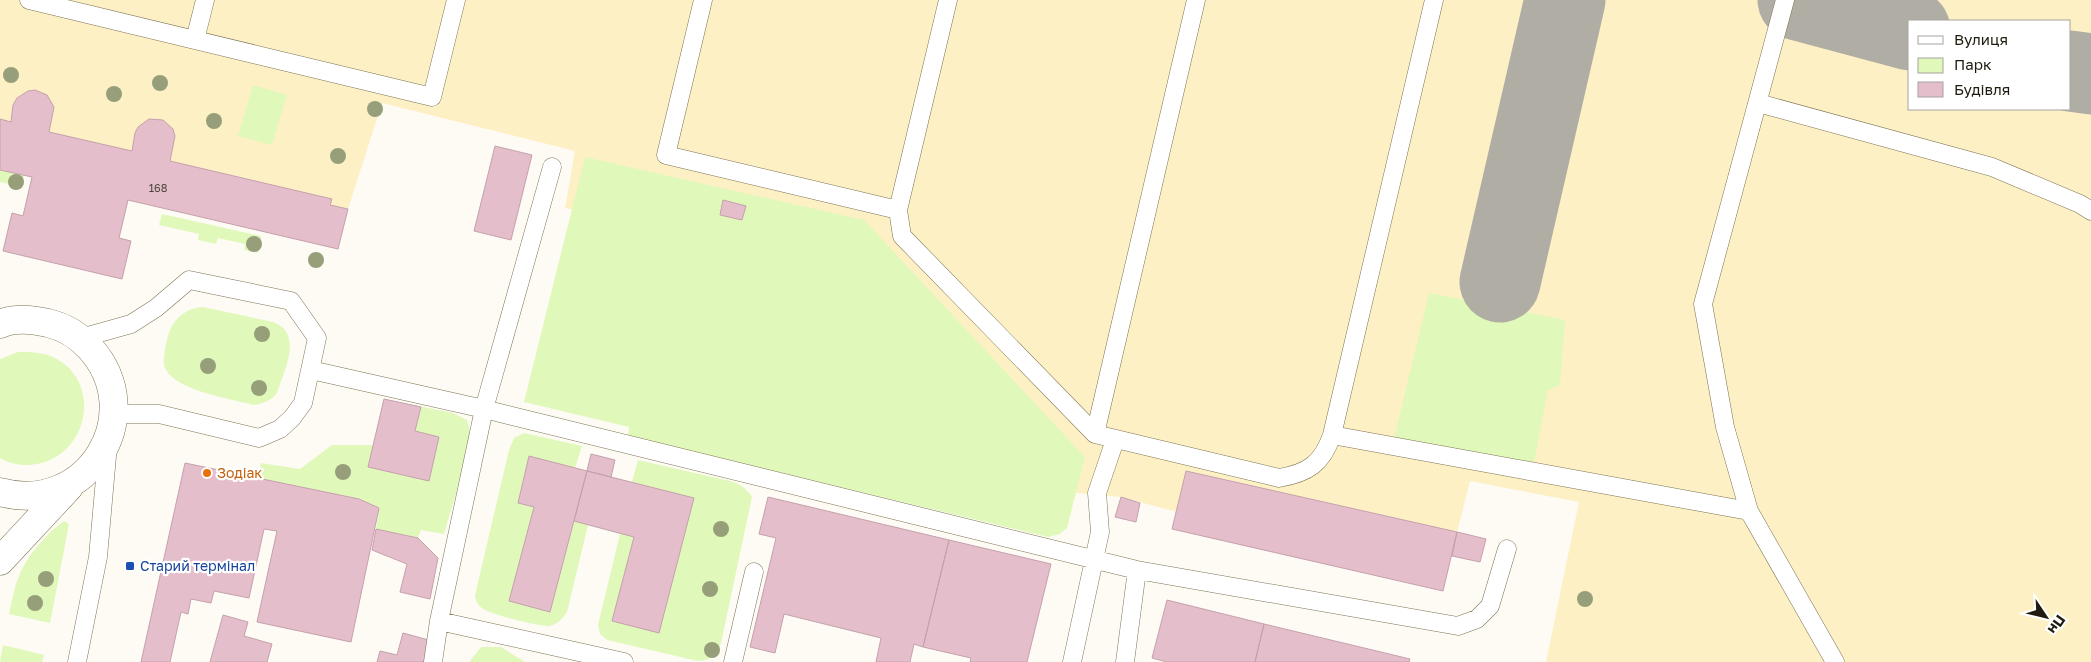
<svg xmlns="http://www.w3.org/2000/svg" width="2091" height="662" viewBox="0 0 2091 662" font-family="'Golos Text',sans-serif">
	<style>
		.built { fill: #fdf0c4; fill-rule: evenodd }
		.green { fill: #e1f8bb }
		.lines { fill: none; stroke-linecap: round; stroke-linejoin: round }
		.taxiway { stroke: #b0aea4; stroke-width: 81 }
		.building { fill: #e5becc; stroke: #c5a0ad }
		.service-casing { stroke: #7d7454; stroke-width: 19 }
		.secondary-casing { stroke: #7d7454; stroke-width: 29 }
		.service { stroke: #fff; stroke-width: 18 }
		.secondary { stroke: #fff; stroke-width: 28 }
		.tree { fill: #969f79 }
		.food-dot { fill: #e8710a; stroke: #fff; stroke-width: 2 }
		.transit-dot { fill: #1a4fb4; stroke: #fff; stroke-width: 2 }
		.labels { text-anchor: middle; stroke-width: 4.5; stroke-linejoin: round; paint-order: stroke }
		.number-label { font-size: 11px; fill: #50443e }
		.food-label { font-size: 14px; fill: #c56008; stroke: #fff; text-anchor: start }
		.transit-label { font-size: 14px; fill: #164399; stroke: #fff; text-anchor: start }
	</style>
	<rect width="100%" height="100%" fill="#fdfbf4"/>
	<path class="built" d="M0,0H2091V662H1546L1579,502L1470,481L1457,532L1186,471L1177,512L1121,497L1077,493L879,282L565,208L575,151L382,103L348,209L338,249L128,200L119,238L131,241L122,279L3,251L12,213L23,215L32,177L0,170ZM1910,21H2070V109H1910Z"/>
	<path class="green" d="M253,85L287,95L272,145L238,136Z
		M585,157L864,220L1085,457L1067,528L1060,534L1048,537L628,436L629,427L524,402Z
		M0,170L24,175L22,187L0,182Z
		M162,214L261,236L258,253L244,250L245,244L218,238L216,244L198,240L199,234L159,225Z
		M1429,293L1565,320L1560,385L1548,390L1533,467L1394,439Z
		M203,307L273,322C304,333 284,371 277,393C271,401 264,403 254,405C232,399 170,390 164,365C163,359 167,336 170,330C176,316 188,308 203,307Z
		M18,352C30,352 41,352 53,357C100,379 91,446 45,462C30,467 13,466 0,458V359Z
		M384,399L453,413L467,420L472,439L444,534L421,530L418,538L376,529L379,508L359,499L258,479L261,463L300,469L332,445H373Z
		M524,433L582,446L575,468L632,482L638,460L730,481C741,484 746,488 752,497L721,643C716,656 712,660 698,661L607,640L600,634L598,625L620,534L588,525L567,612C563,618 557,625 549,626C541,627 488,614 482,608C477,605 476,601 475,595L509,450L514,438Z
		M64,521L69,524L50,623L9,614C12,601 14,588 19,576C27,556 47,533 64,521Z
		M3,645L44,655L42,662H0Z
		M481,647H501L525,662H469Z"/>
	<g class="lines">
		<path class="taxiway" d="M1798,0L1910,30
			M2070,71L2091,74
			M1500,282L1565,0"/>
	</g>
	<path class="building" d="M35,90L47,95L54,107L49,132L132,151L135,133L138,127L149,119L163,120L173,129L175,136L170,161L332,199L330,205L348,209L338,249L128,200L119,238L131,241L122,279L3,251L12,213L23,216L32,177L0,170V119L11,122L13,105L17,98L28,91Z
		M495,146L532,155L511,240L474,231Z
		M723,200L746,206L742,220L720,215Z
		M384,399L421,407L415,431L439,437L429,481L368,467Z
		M591,454L615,460L611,477L587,471Z
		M529,456L587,471L550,612L509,601L534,507L518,503Z
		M185,463L359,499L379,508L351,642L257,622L277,531L264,529L249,598L214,591L211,603L191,599L188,614L181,612L170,662H141Z
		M587,471L694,498L659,633L612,621L634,537L574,521Z
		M1186,471L1457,532L1443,591L1172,529Z
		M768,497L949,540L923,647L914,644L910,662H876L881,638L784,614L775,653L750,647L776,538L759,534Z
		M1121,497L1140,503L1136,522L1115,517Z
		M376,529L418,538L438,558L430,599L400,592L407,564L372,550Z
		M1457,532L1486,539L1480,562L1452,556Z
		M949,540L1051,564L1027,662H970L971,658L923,647Z
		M1167,600L1264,624L1255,662H1167L1152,658Z
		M223,615L248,622L244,636L272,644L267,662H210Z
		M1264,624L1410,659L1409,662H1255Z
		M403,633L436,642L431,662H377L380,651L397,655Z"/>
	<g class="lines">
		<g class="service-casing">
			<path id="service" d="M29,0L432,97L456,0
				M703,0L666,155L898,210
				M948,0L898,210L902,236L1095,434L1279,478C1308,473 1322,464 1332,435L1434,0
				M1785,0L1703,304L1725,427L1749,511L1835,662
				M195,40L205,0
				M1758,103L1992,167L2080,204L2091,211
				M81,338L131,324L156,308L189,280L291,301L317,338L303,403L292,418L280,429L259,438L159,414H114
				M311,370L484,409L1137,570L1458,626L1477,619L1490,606L1507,549
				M1095,434L1196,0
				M1332,435L1749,511
				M439,621L624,662
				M77,662L98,557L108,445
				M433,662L439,621L484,409L552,167
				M733,662L754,572
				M1072,662L1100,532L1097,493L1115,440
				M1125,662L1137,570"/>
		</g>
		<g class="secondary-casing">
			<path id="secondary" d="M0,324C15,317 33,320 48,323C65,327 79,336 90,348C150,415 87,516 0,492
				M0,561L69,487"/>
		</g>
		<use href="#service" class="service"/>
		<use href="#secondary" class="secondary"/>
	</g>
	<g class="tree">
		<circle cx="11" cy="75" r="8"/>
		<circle cx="160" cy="83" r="8"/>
		<circle cx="114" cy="94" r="8"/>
		<circle cx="375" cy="109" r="8"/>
		<circle cx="214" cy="121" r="8"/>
		<circle cx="338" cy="156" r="8"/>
		<circle cx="16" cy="182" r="8"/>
		<circle cx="254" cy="244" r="8"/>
		<circle cx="316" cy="260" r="8"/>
		<circle cx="262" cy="334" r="8"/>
		<circle cx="208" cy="366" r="8"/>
		<circle cx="259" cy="388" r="8"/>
		<circle cx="343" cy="472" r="8"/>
		<circle cx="721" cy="529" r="8"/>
		<circle cx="46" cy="579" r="8"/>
		<circle cx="710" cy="589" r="8"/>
		<circle cx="1585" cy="599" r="8"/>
		<circle cx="35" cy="603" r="8"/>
		<circle cx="712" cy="650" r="8"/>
	</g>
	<circle class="food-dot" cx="207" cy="473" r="5"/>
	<rect class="transit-dot" x="125" y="561" width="10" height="10" rx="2.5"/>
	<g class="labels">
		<g class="number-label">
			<text x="158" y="192">168</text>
		</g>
		<g class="food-label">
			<text x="217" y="478">Зодіак</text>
		</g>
		<g class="transit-label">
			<text x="140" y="571">Старий термінал</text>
		</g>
	</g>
	<rect x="1908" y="20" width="162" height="90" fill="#ffffff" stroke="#a5a49f"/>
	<rect x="1918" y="36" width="25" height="8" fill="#ffffff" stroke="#a5a49f"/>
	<text x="1954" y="45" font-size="15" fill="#1f1b0e">Вулиця</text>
	<rect x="1918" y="58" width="25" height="15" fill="#e1f8bb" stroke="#a5a49f"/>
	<text x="1954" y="70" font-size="15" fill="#1f1b0e">Парк</text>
	<rect x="1918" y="82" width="25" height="15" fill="#e5becc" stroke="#a5a49f"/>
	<text x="1954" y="95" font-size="15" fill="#1f1b0e">Будівля</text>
	<g transform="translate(2046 617) rotate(125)" stroke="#ffffff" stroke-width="4" paint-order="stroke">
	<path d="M0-4L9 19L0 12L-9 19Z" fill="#1f1b0e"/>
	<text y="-8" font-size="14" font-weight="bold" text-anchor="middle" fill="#1f1b0e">Пн</text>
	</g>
</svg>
